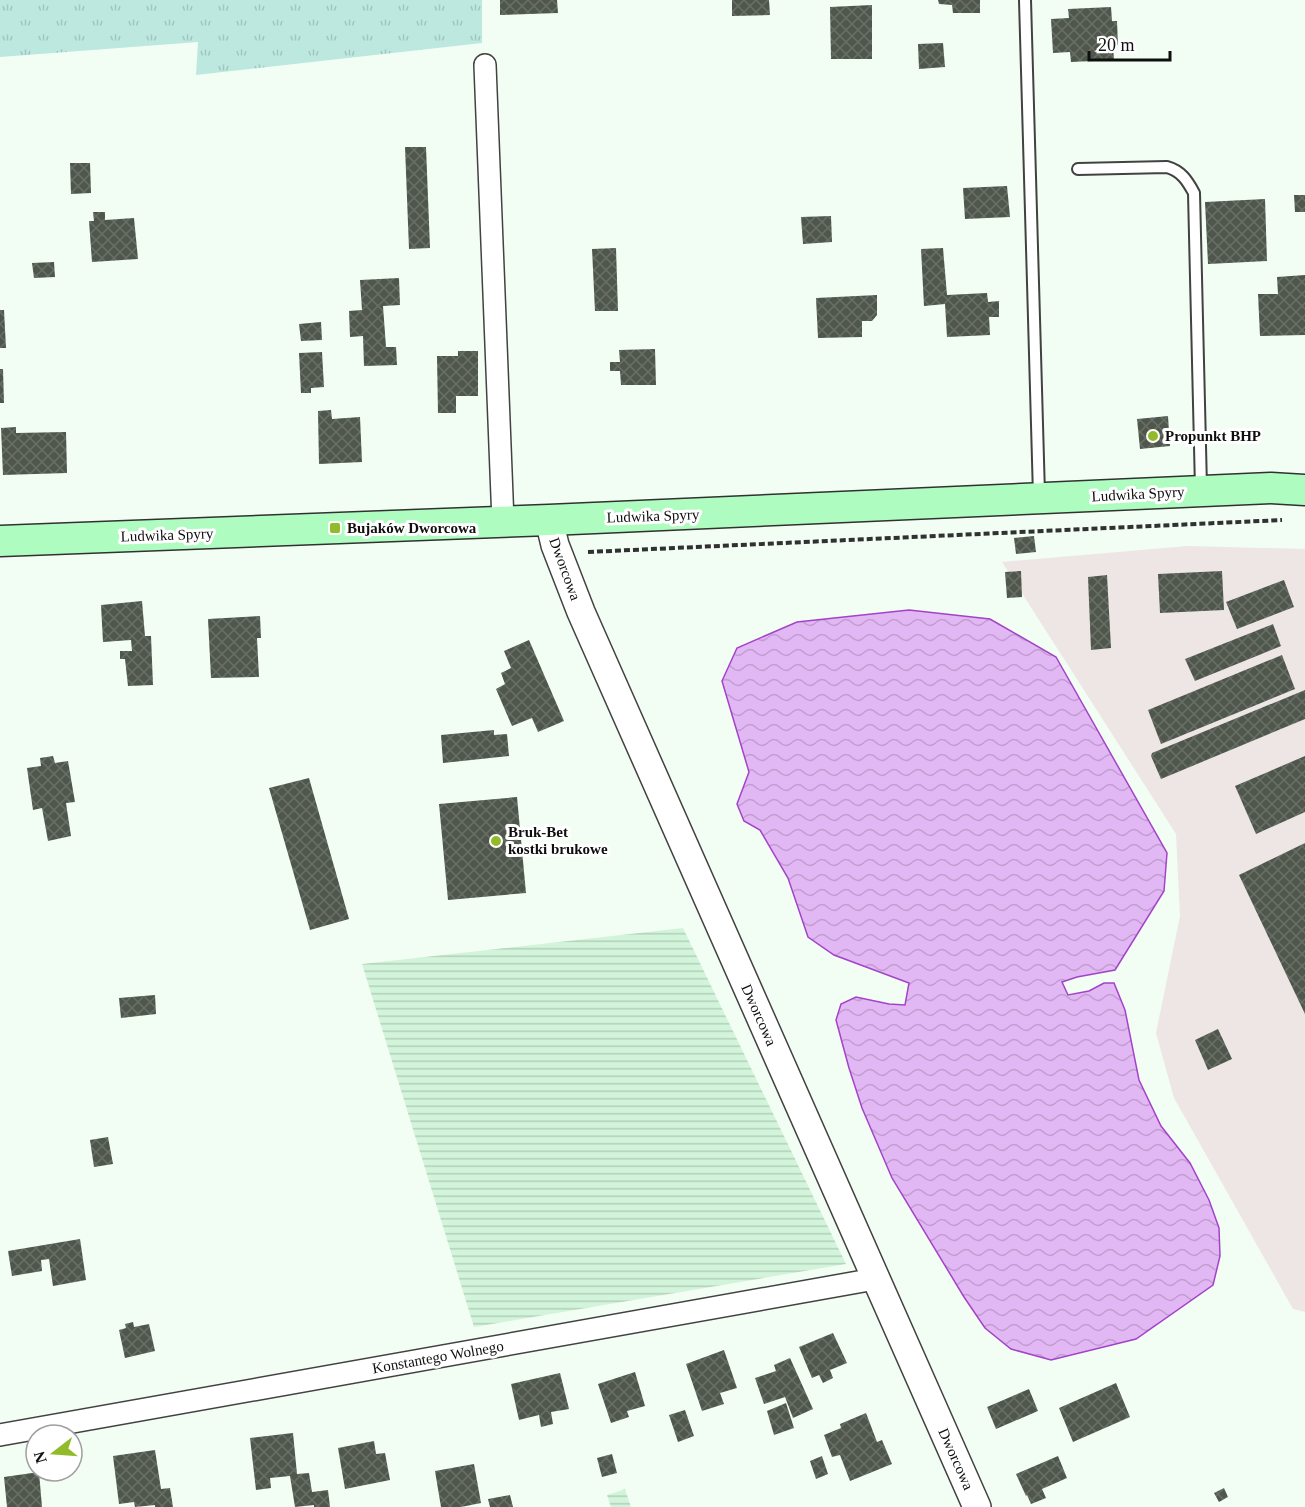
<svg xmlns="http://www.w3.org/2000/svg" width="1305" height="1507" viewBox="0 0 1305 1507" font-family="Georgia,serif">
	<style>
		.industrial { fill: #ede6e4 }
		.farmland { fill: url(#farmland-rules) }
		.grass { fill: url(#grass-tufts) }
		.water { fill: url(#water-waves); stroke: #a442c9; stroke-width: 1.5 }
		.building { fill: url(#building-cross-hatch) }
		.lines { fill: none; stroke-linecap: round; stroke-linejoin: round }
		.service-casing { stroke: #424242; stroke-width: 14 }
		.minor-casing { stroke: #424242; stroke-width: 24 }
		.tertiary-casing { stroke: #424242; stroke-width: 30 }
		.secondary-casing { stroke: #313131; stroke-width: 33 }
		.path { stroke: #313131; stroke-width: 4; stroke-dasharray: 6 3; stroke-linecap: butt }
		.service { stroke: #fff; stroke-width: 10 }
		.minor { stroke: #fff; stroke-width: 21 }
		.tertiary { stroke: #fff; stroke-width: 27 }
		.secondary { stroke: #affcc0; stroke-width: 30 }
		.poi-dot { fill: #92bb2b; stroke: #fff; stroke-width: 2 }
		.labels { text-anchor: middle; stroke-width: 6; stroke-linejoin: round; paint-order: stroke }
		.poi-label { font-size: 15px; font-weight: bold; fill: #0f0f0f; stroke: #fff; text-anchor: start }
		.street-label { font-size: 15px; fill: #0f0f0f; stroke: #fff }
	</style>
	<defs>
		<pattern id="farmland-rules" width="6" height="5" patternUnits="userSpaceOnUse" patternTransform="scale(1.5)"><rect width="6" height="5" fill="#d2f4da"/><path d="M0 2.5h6" fill="none" stroke="#b3d0ba"/></pattern>
		<pattern id="grass-tufts" width="24" height="20" patternUnits="userSpaceOnUse" patternTransform="scale(1.5)"><rect width="24" height="20" fill="#bce8e0"/><path d="M3 7l-1-3M5 7V3M7 7l1-3M15 17l-1-3M17 17v-4M19 17l1-3" fill="none" stroke="#a0c6bf"/></pattern>
		<pattern id="water-waves" width="16" height="10" patternUnits="userSpaceOnUse" patternTransform="scale(1.5)"><rect width="16" height="10" fill="#e2b8f4"/><path d="M0 5q4-4 8 0t8 0" fill="none" stroke="#c19dd0"/></pattern>
		<pattern id="building-cross-hatch" width="8" height="8" patternUnits="userSpaceOnUse" patternTransform="scale(1.5)"><rect width="8" height="8" fill="#4f574c"/><path d="M0 0l8 8M0 8l8-8" fill="none" stroke="#696f67"/></pattern>
	</defs>
	<rect width="100%" height="100%" fill="#f2fef3"/>
	<path class="industrial" d="M1188,546L1305,549V1312L1293,1309L1174,1098L1156,1033L1180,916L1176,834L1002,562Z"/>
	<path class="farmland" d="M683,928L846,1264L474,1327L362,964Z
		M625,1489L631,1507H611L607,1495Z"/>
	<path class="grass" d="M0,0H482V43L196,75L198,42L0,57Z"/>
	<path class="water" d="M909,610L990,619L1056,657L1167,853L1164,891L1115,970L1077,977L1062,982L1068,995L1089,991L1104,983H1114L1125,1010L1139,1080L1161,1126L1190,1163L1209,1200L1219,1228L1220,1256L1213,1285L1136,1339L1051,1360L1011,1349L985,1328L964,1297L892,1178L862,1108L849,1068L836,1020L841,1004L856,997L889,1004L905,1005L909,983L834,955L808,937L788,878L760,830L744,821L737,804L749,772L722,681L737,648L797,622Z"/>
	<path class="building" d="M500,0H557L558,13L500,15Z
		M732,0H769L770,15L732,16Z
		M938,0H980V13H953L952,5L939,4Z
		M872,5V59H831L830,7Z
		M1111,7L1112,21H1117L1118,45L1113,46L1114,60L1071,62L1070,52L1053,53L1051,19L1069,18L1068,9Z
		M943,43L945,67L919,69L918,44Z
		M405,147H426L430,248L409,249Z
		M70,163H90L91,193L71,194Z
		M1007,186L1010,217L965,219L963,188Z
		M1294,195H1305V212H1295Z
		M1265,199L1267,261L1208,264L1205,202Z
		M93,212H105V220L134,218L138,259L92,262L89,221H94Z
		M831,216L832,242L803,244L801,217Z
		M616,248L618,311H595L592,249Z
		M943,248L947,295L987,293L988,302L999,301V317H989L990,335L947,337L945,304L924,306L921,249Z
		M54,262L55,277L34,278L32,263Z
		M1305,275V335L1260,336L1258,294H1278L1277,277Z
		M399,278L400,305L383,306L386,347H396L397,365L364,366L363,336L350,337L349,311L362,310L360,280Z
		M877,295V315L872,321H862V337L818,338L816,298Z
		M0,310H4L6,348H0Z
		M321,322L322,340L301,341L299,324Z
		M655,349L656,385H621L620,371H610V362H620L619,350Z
		M458,351H478V396H456V413H438L437,356H458Z
		M322,352L324,387L311,388V393H301L299,353Z
		M0,369H3L4,403H0Z
		M331,410L332,419L360,417L362,462L319,464L318,411Z
		M1168,416L1170,446L1140,449L1137,419Z
		M16,427V433L66,432L67,473L3,475L1,428Z
		M1034,536L1036,552L1016,554L1014,538Z
		M1021,571L1022,597L1007,598L1005,572Z
		M1222,571L1224,610L1160,613L1158,574Z
		M1107,575L1111,648L1091,650L1088,577Z
		M1284,580L1294,607L1237,629L1226,602Z
		M142,601L145,636H151L153,685L128,686L125,659H120V651H132L131,640L103,642L101,605Z
		M260,616L261,638H257L259,677L211,678L208,619Z
		M1273,624L1281,646L1195,681L1185,659Z
		M529,640L564,721L538,732L532,718L512,726L496,689L505,684L501,673L511,668L504,651Z
		M1282,655L1295,689L1161,744L1148,710Z
		M1305,690V719L1161,779L1151,756L1152,753Z
		M494,730V735L507,734L509,756L443,763L441,735Z
		M53,756L55,763L68,761L75,802L66,803L71,836L48,841L42,808L33,810L27,768L41,766L40,758Z
		M1305,756V812L1256,834L1235,786Z
		M309,778L349,919L310,930L269,788Z
		M517,797L526,893L448,900L439,804Z
		M1305,843V1014L1239,875Z
		M155,995L156,1014L121,1018L119,998Z
		M1218,1029L1232,1059L1208,1070L1195,1040Z
		M108,1137L113,1164L94,1167L90,1140Z
		M80,1239L86,1280L53,1286L49,1259L41,1260L42,1271L12,1276L8,1251Z
		M133,1322L134,1327L149,1324L155,1351L125,1358L119,1330L126,1328L125,1324Z
		M833,1333L847,1363L830,1370L833,1378L823,1383L819,1375L812,1378L799,1347Z
		M724,1350L737,1388L720,1393L724,1404L702,1411L686,1364Z
		M790,1358L813,1409L793,1418L785,1397L764,1404L755,1378L776,1371L774,1365Z
		M635,1372L645,1406L627,1411L629,1417L611,1423L598,1384Z
		M560,1373L569,1409L551,1412L553,1424L541,1427L539,1415L519,1420L511,1384Z
		M1116,1383L1130,1417L1073,1442L1059,1408Z
		M1029,1389L1038,1411L996,1429L987,1407Z
		M786,1403L794,1428L774,1435L767,1411Z
		M685,1410L694,1436L678,1442L669,1415Z
		M866,1413L877,1442L882,1440L892,1464L850,1481L840,1455L832,1457L824,1435L841,1428L840,1424Z
		M293,1433L297,1474L309,1473L312,1492L328,1490L330,1507H314V1505L295,1507L290,1476L270,1478L271,1488L256,1490L250,1438Z
		M374,1441L376,1454L385,1453L390,1480L345,1489L338,1448Z
		M155,1450L161,1489L170,1488L173,1507H155V1505L135,1507L134,1502L119,1504L113,1456Z
		M612,1454L617,1473L602,1477L597,1458Z
		M822,1456L828,1474L816,1479L810,1461Z
		M1058,1456L1067,1478L1042,1489L1046,1498L1031,1504L1027,1495L1026,1496L1016,1474Z
		M474,1464L481,1503L461,1507H441L435,1471Z
		M39,1472L42,1507H7L4,1477Z
		M1224,1488L1228,1497L1219,1502L1214,1493Z
		M510,1495L513,1507H490L488,1499Z"/>
	<g class="lines">
		<g class="service-casing">
			<path id="service" d="M1025,0L1039,495
				M1078,169L1167,167C1181,171 1187,180 1194,193L1201,488"/>
		</g>
		<g class="minor-casing">
			<path id="minor" d="M485,65L503,522
				M0,1435L875,1279"/>
		</g>
		<g class="tertiary-casing">
			<path id="tertiary" d="M549,520L555,545L581,612L977,1507"/>
		</g>
		<g class="secondary-casing">
			<path id="secondary" d="M0,541L549,520L1271,488L1305,490"/>
		</g>
		<path class="path" d="M588,552L1282,520"/>
		<use href="#service" class="service"/>
		<use href="#minor" class="minor"/>
		<use href="#tertiary" class="tertiary"/>
		<use href="#secondary" class="secondary"/>
	</g>
	<g class="poi-dot">
		<circle cx="1153" cy="436" r="6"/>
		<rect x="329" y="522" width="12" height="12" rx="3"/>
		<circle cx="496" cy="841" r="6"/>
	</g>
	<g class="labels">
		<g class="poi-label">
			<text x="1165" y="441">Propunkt BHP</text>
			<text x="347" y="533">Bujaków Dworcowa</text>
			<text x="508" y="837">Bruk-Bet<tspan x="508" dy="17">kostki brukowe</tspan></text>
		</g>
		<g class="street-label">
			<text transform="translate(1138 494) rotate(-3)" y="5">Ludwika Spyry</text>
			<text transform="translate(653 516) rotate(-2)" y="5">Ludwika Spyry</text>
			<text transform="translate(167 535) rotate(-2)" y="5">Ludwika Spyry</text>
			<text transform="translate(565 569) rotate(70)" y="5">Dworcowa</text>
			<text transform="translate(759 1015) rotate(66)" y="5">Dworcowa</text>
			<text transform="translate(438 1357) rotate(-10)" y="5">Konstantego Wolnego</text>
			<text transform="translate(956 1459) rotate(66)" y="5">Dworcowa</text>
		</g>
	</g>
	<g transform="translate(54 1453) rotate(253)"><circle r="28" fill="#ffffff" stroke="#9f9f9f" stroke-width="1.5"/>
	<path d="M0-4.5L10 22L0 15L-10 22Z" fill="#92bb2b"/>
	<text y="-9" font-size="16" font-weight="bold" text-anchor="middle" fill="#0f0f0f">N</text>
	</g>
	<path d="M1089 51v9h81v-9" fill="none" stroke="#0f0f0f" stroke-width="3"/>
	<text x="1098" y="51" font-size="18" fill="#0f0f0f" stroke="#ffffff" stroke-width="4.5" paint-order="stroke">20 m</text>
</svg>
